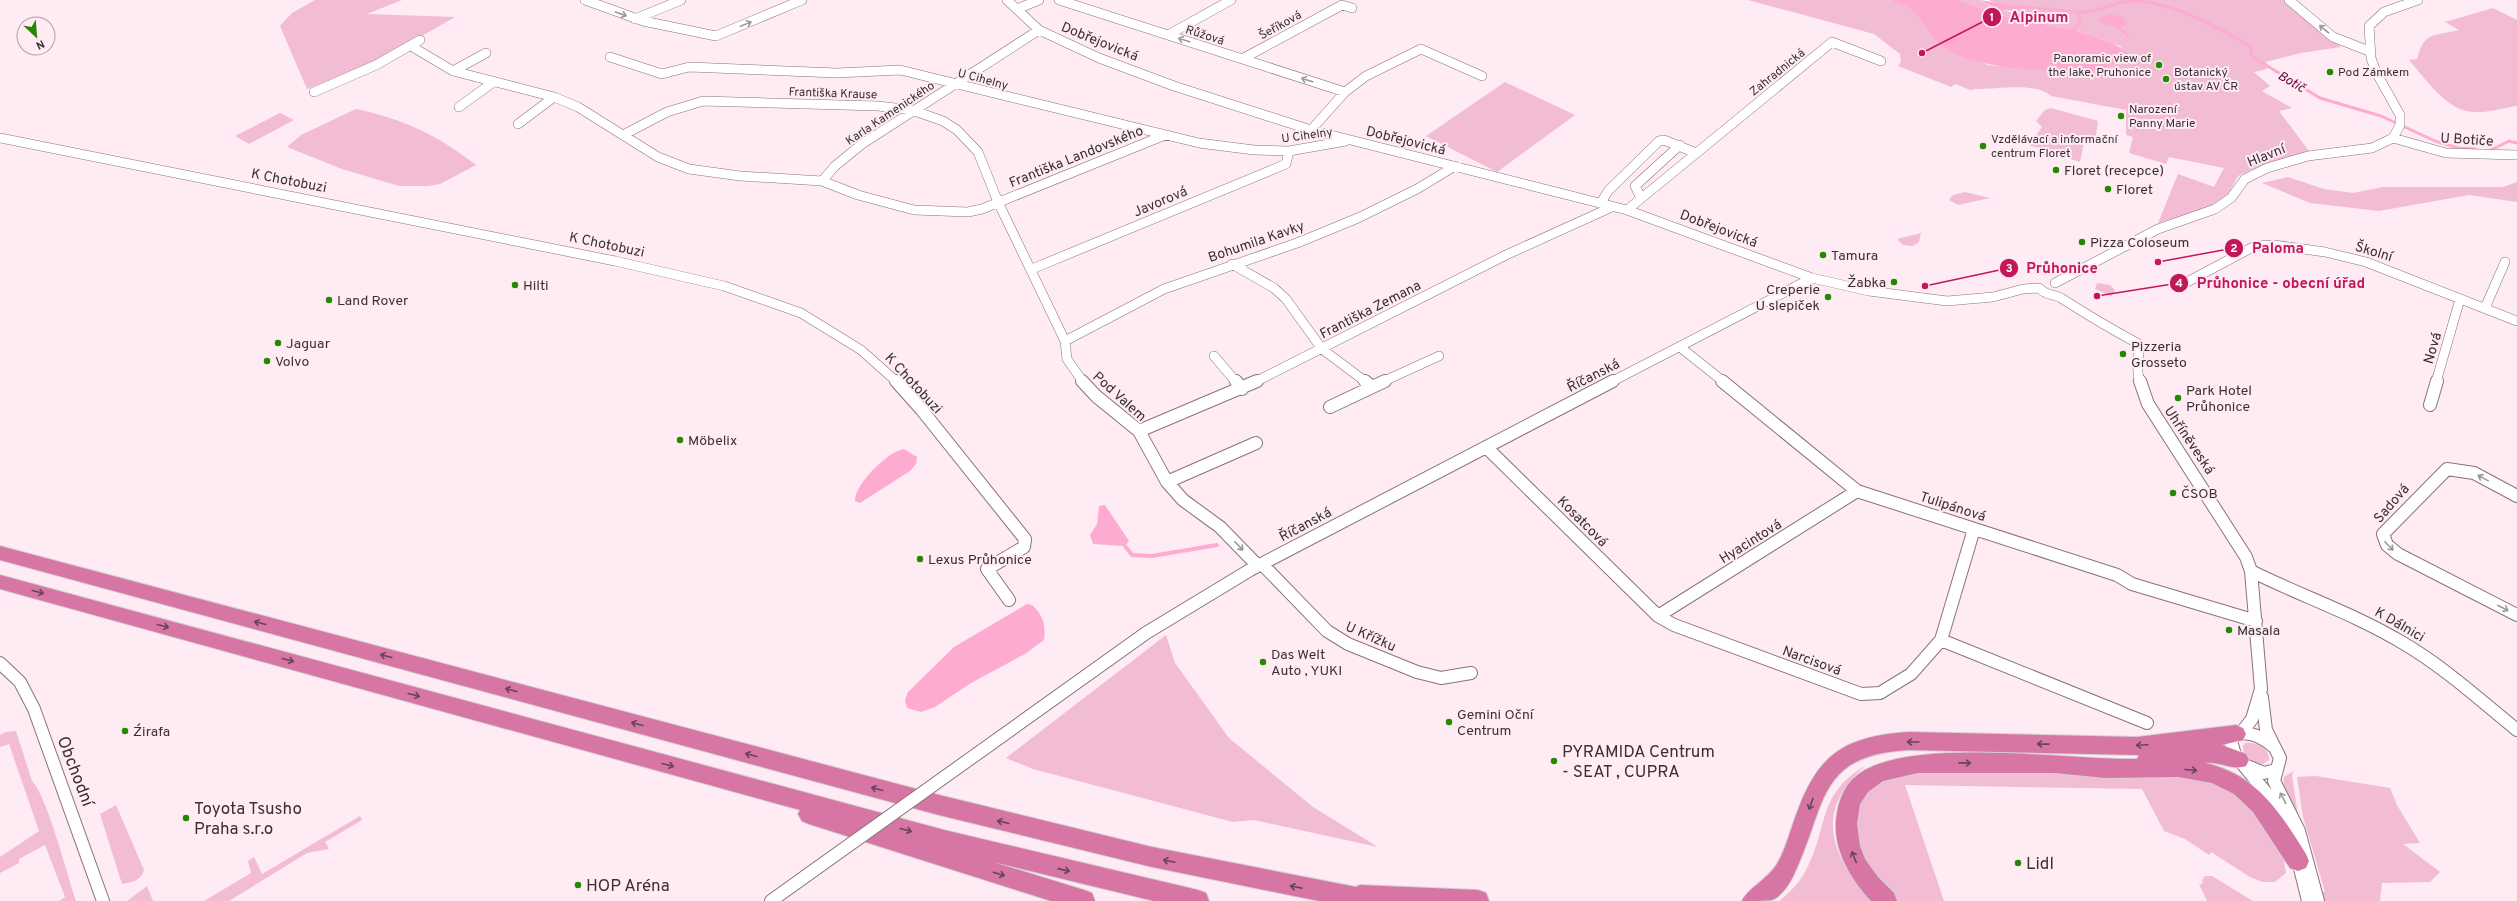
<svg xmlns="http://www.w3.org/2000/svg" width="2517" height="901" viewBox="0 0 2517 901" font-family="Overpass,sans-serif">
	<style>
		.green { fill: #f2bcd4 }
		.water { fill: #feabd2 }
		.lines { fill: none; stroke-linecap: round; stroke-linejoin: round }
		.stream-far1 { stroke: #feabd2; stroke-width: 3 }
		.stream { stroke: #feabd2; stroke-width: 4 }
		.minor-far1-casing { stroke: #88737c; stroke-width: 10 }
		.minor-casing { stroke: #88737c; stroke-width: 14 }
		.highway-casing { stroke: #d3d1d2; stroke-width: 2 }
		.minor-far1 { stroke: #fff; stroke-width: 9 }
		.minor { stroke: #fff; stroke-width: 12 }
		.highway { fill: #d776a5; fill-rule: evenodd }
		.minor-bridge-casing { stroke: #88737c; stroke-width: 14; stroke-linecap: butt }
		.minor-bridge { stroke: #fff; stroke-width: 12 }
		.oneway { stroke: #9c989a }
		.oneway2 { stroke: #684556 }
		.poi-dot { fill: #238900; stroke: #feebf3; stroke-width: 1.5 }
		.labels { text-anchor: middle; stroke-width: 4; stroke-linejoin: round; paint-order: stroke }
		.far-street-label { font-size: 12px; fill: #393034; stroke: #feebf3 }
		.far-poi-label { font-size: 12px; fill: #393034; stroke: #feebf3; text-anchor: start }
		.far-water-label { font-size: 13px; font-style: italic; fill: #64003f; stroke: #feebf3 }
		.street-label { font-size: 14px; fill: #393034; stroke: #feebf3 }
		.poi-label { font-size: 14px; fill: #393034; stroke: #feebf3; text-anchor: start }
		.near-poi-label { font-size: 17px; fill: #393034; stroke: #feebf3; text-anchor: start }
		.near-street-label { font-size: 17px; fill: #393034; stroke: #feebf3 }
		.leader { fill: none; stroke: #c2185b; stroke-width: 1.5 }
		.callout-dot { fill: #c2185b; stroke: #feebf3; stroke-width: 1.5 }
		.mark-label { font-size: 12px; text-anchor: middle; font-weight: bold; fill: #fff }
		.callout-label { font-size: 15px; text-anchor: middle; font-weight: bold; fill: #c2185b; stroke: #feebf3; stroke-width: 4; stroke-linejoin: round; paint-order: stroke }
	</style>
	<rect width="100%" height="100%" fill="#feebf3"/>
	<path class="green" d="M315,0H402L367,14L455,17L387,56L307,89L280,26L292,13Z
		M1748,0H1888L1900,3L1917,13L1941,45L1988,65L2088,72L2102,70L2128,57L2120,46L2113,43L2074,30L2000,15L1958,0H1979L1991,7L2010,12L2021,11C2011,4 2000,6 1989,0H2283L2341,47L2301,53L2266,62L2267,69L2254,72L2270,86L2262,91L2292,108L2279,111L2309,151L2257,167L2238,176L2228,194L2208,208L2158,223L2178,174L2214,187L2224,168L2169,157L2166,164L2129,153L2133,137L2126,135V110L2051,96C2035,81 1994,90 1972,89L1973,91L1955,84L1951,87L1898,66L1901,62L1900,54L1874,34Z
		M2493,8L2517,20V106C2503,108 2487,113 2474,112C2446,111 2426,79 2409,60L2417,59C2424,31 2435,36 2459,30L2445,22Z
		M1505,82L1575,115L1497,172L1426,136Z
		M2051,108L2098,121L2095,141L2084,142L2080,162L2029,145L2042,127L2036,121L2045,110Z
		M356,109C405,120 436,134 476,165L440,184L428,186H399L342,169L287,147L301,135Z
		M280,113L294,120L249,144L235,136Z
		M2288,177L2324,189L2353,193L2383,187H2503L2517,182V202L2469,195L2379,211L2310,203L2262,183Z
		M1965,192L1990,198L1958,205L1949,200L1953,195Z
		M1921,233L1919,242L1913,246L1903,245L1897,239Z
		M2097,283L2110,285L2115,290L2114,293L2111,296L2095,289Z
		M1166,635L1175,663L1229,738L1313,807L1378,847L1254,820L1233,822L1033,769L1006,758Z
		M16,731L32,781C47,796 68,877 76,901H59L65,897L45,845L19,859V863L0,873V857L39,831L9,744L0,747V735L6,732Z
		M2245,743C2256,741 2270,748 2269,760L2263,764C2253,763 2242,757 2243,746Z
		M1865,766C1813,811 1831,856 1871,901H1779C1788,894 1798,884 1804,874C1829,831 1815,795 1865,766Z
		M2294,771L2292,775L2299,823L2283,787L2284,777Z
		M1906,773H2102L2197,776L2245,797L2288,862L2284,861L2286,873L2275,882H2262L2250,877L2211,852L2209,855L2185,839L2164,831L2142,789L1905,785L1944,901H1895L1864,864L1853,817L1864,795L1881,780Z
		M2316,776L2390,788L2397,805L2420,843L2403,844L2440,872L2430,882L2382,883L2380,901H2323L2320,891L2325,892L2303,817L2297,777Z
		M116,805L144,870C142,880 131,883 122,884L100,814Z
		M360,816L362,820L325,842L329,849L307,853L229,901H204L251,873L248,861L254,857L262,874Z
		M2205,876H2212L2253,901H2207L2199,884H2203L2202,880Z
		M147,886L153,901H127Z"/>
	<path class="water" d="M1888,0H1958L2000,15L2074,30L2113,43L2128,53V57L2102,70L2088,72C2049,71 1972,70 1942,46C1919,27 1924,8 1888,0Z
		M1979,0L2013,5L2022,11L1999,10Z
		M2111,14L2123,17L2128,24C2119,28 2106,28 2099,20L2100,17Z
		M904,449L917,457L916,464L910,471L860,503L855,501C854,485 888,451 904,449Z
		M1105,505L1129,541L1125,546L1093,544L1090,535L1097,524L1099,506Z
		M1027,604L1032,605C1043,615 1046,625 1044,640L1025,654L971,683L935,707L921,712L907,708L905,700L908,692L954,647Z"/>
	<g class="lines">
		<path class="stream-far1" d="M2011,7C2036,6 2059,12 2084,12C2100,12 2115,1 2131,1C2168,0 2222,28 2252,48L2251,56L2320,98L2381,116L2435,141L2458,148L2475,149
			M2117,26L2128,36
			M2071,30H2074L2080,22L2079,12
			M2491,150L2509,141L2517,143"/>
		<path class="stream" d="M1125,546L1132,555L1152,556L1217,545"/>
		<g class="minor-far1-casing">
			<path id="minor-far1" d="M585,0L643,21L716,36L802,0
				M1007,0L1039,30L1099,58L1174,86L1311,130L1627,210L1812,278L1869,291L1947,301L1993,297L2023,289L2039,288
				M1059,0L1345,92
				M2289,0L2333,37L2369,51
				M1017,9L1039,0
				M635,19L681,0
				M1168,35L1231,0
				M411,46L453,71L554,97L578,107L658,157L689,169L740,176L822,181L858,195L914,210L968,212L982,209L1165,135
				M610,57L662,74L689,67L837,73L900,70L1199,143L1254,150L1289,151L1346,141
				M1242,59L1342,5L1352,8
				M453,71L486,53
				M314,92L376,65L420,40
				M459,107L492,83
				M518,124L554,97
				M1311,130L1345,92L1366,76L1421,49L1482,76
				M625,134L667,112L703,101L878,106L912,110L943,121L957,130L978,152L998,202L1065,341L1067,359L1083,382
				M0,138L615,261L724,286L801,313L861,350L897,382
				M2393,138L2446,153L2517,155
				M822,181L835,166L862,144L1039,30
				M1641,198L1635,186L1680,145
				M1601,203L1608,191L1659,141L1664,140L1696,153
				M1627,210L1832,42L1881,61
				M1232,264L1274,288L1286,299L1322,349L1366,382
				M1032,269L1286,164L1289,151
				M2187,282L2255,246L2274,245L2325,252L2366,262L2517,321
				M2055,283L2158,229L2215,209L2231,198L2245,179L2267,168L2308,156L2372,148L2393,138L2400,125V115L2376,72L2371,58L2369,26L2384,12L2418,0
				M2039,288C2048,297 2052,293 2061,298C2086,314 2111,329 2137,343C2142,355 2134,366 2140,382
				M2485,308L2505,262
				M1065,341L1164,289L1297,243L1358,218L1417,189L1455,166
				M1680,347L1724,382
				M1214,356L1236,382
				M1255,382L1506,255L1612,207
				M1382,382L1439,356
				M1611,382L1812,278
				M2436,382L2460,299"/>
		</g>
		<g class="minor-casing">
			<path id="minor" d="M896,381L921,409L1025,539L1024,547L987,569L1009,600
				M1082,381L1096,396L1139,431L1167,482L1183,500L1220,527L1258,566
				M1236,381L1242,389
				M1365,381L1372,387
				M1722,381L1857,491L2117,575L2132,584L2256,621
				M2140,381L2148,404L2246,557L2251,571L2261,689L2252,719L2241,733
				M2430,405L2437,381
				M1330,407L1385,381
				M1139,431L1257,381
				M1486,447L1658,616L1674,625L1861,694L1880,693L1911,674L1941,640L1974,529
				M1167,482L1256,443
				M2517,496L2474,473L2447,469L2383,534L2387,545L2398,554L2517,615
				M1262,564L1327,631L1348,644L1417,672L1441,678L1471,673
				M2251,571C2301,596 2355,614 2403,643C2444,667 2480,700 2517,730
				M1658,616L1857,491
				M1941,640L2147,723
				M0,663L20,682L34,709L103,901
				M2262,697L2266,730L2280,758L2274,781L2299,831L2318,901
				M2274,747C2263,737 2251,731 2236,734L2231,741L2235,755L2269,796L2289,832
				M981,751L1146,633L1250,570L1613,381
				M2247,766L2264,773L2276,770
				M2297,856L2308,901
				M771,901L817,868"/>
		</g>
		<g class="highway-casing">
			<path id="highway" d="M0,546L939,795L1152,847L1356,887L1360,885L1478,890L1486,893L1489,901H1319L1152,867L939,815L0,560Z
				M0,575L944,830L1198,890L1206,893L1209,901H1154L993,862L1084,890L1092,893L1095,901H1051L809,824L802,821L798,814L800,810L0,589Z
				M2236,725L2243,728L2246,734L2243,740L2222,745L2246,754L2249,760L2246,766C2233,771 2220,761 2205,763C2256,774 2280,812 2306,854L2309,861L2306,868L2298,871L2290,868L2253,812L2234,794L2212,783L2178,777L2105,778L2055,773H1918L1883,781L1868,792L1860,804L1857,824L1860,846L1865,859L1878,877L1894,893L1897,901H1871C1849,877 1831,846 1837,813C1839,801 1844,787 1854,778C1901,734 2071,761 2137,759L2139,755L1909,750C1816,755 1827,804 1795,872C1791,882 1782,896 1772,900C1765,901 1750,901 1742,901C1748,888 1767,880 1777,864C1787,847 1791,827 1798,810C1819,752 1848,736 1909,732L2137,737Z"/>
		</g>
		<use href="#minor-far1" class="minor-far1"/>
		<use href="#minor" class="minor"/>
		<use href="#highway" class="highway"/>
		<g class="minor-bridge-casing">
			<path id="minor-bridge" d="M817,868L981,751"/>
		</g>
		<use href="#minor-bridge" class="minor-bridge"/>
	</g>
	<defs><path id="oneway-shaft" d="M-6 0H5M1.5-3L5.5 0L1.5 3" fill="none" stroke-width="1.6" stroke-linecap="round" stroke-linejoin="round"/></defs>
	<g class="oneway">
		<use href="#oneway-shaft" transform="translate(621 14) rotate(19)"/>
		<use href="#oneway-shaft" transform="translate(746 24) rotate(-22)"/>
		<use href="#oneway-shaft" transform="translate(2324 29) rotate(-140)"/>
		<use href="#oneway-shaft" transform="translate(1184 40) rotate(-162)"/>
		<use href="#oneway-shaft" transform="translate(1307 80) rotate(-162)"/>
		<use href="#oneway-shaft" transform="translate(2483 478) rotate(-151)"/>
		<use href="#oneway-shaft" transform="translate(1239 546) rotate(46)"/>
		<use href="#oneway-shaft" transform="translate(2389 546) rotate(45)"/>
		<use href="#oneway-shaft" transform="translate(2503 608) rotate(27)"/>
		<use href="#oneway-shaft" transform="translate(2283 798) rotate(-118)"/>
	</g>
	<g class="oneway2">
		<use href="#oneway-shaft" transform="translate(38 592) rotate(15)"/>
		<use href="#oneway-shaft" transform="translate(260 623) rotate(-165)"/>
		<use href="#oneway-shaft" transform="translate(163 626) rotate(15)"/>
		<use href="#oneway-shaft" transform="translate(386 656) rotate(-165)"/>
		<use href="#oneway-shaft" transform="translate(288 660) rotate(15)"/>
		<use href="#oneway-shaft" transform="translate(511 690) rotate(-165)"/>
		<use href="#oneway-shaft" transform="translate(414 695) rotate(15)"/>
		<use href="#oneway-shaft" transform="translate(637 724) rotate(-165)"/>
		<use href="#oneway-shaft" transform="translate(1913 742) rotate(-180)"/>
		<use href="#oneway-shaft" transform="translate(2043 744) rotate(-179)"/>
		<use href="#oneway-shaft" transform="translate(2142 745) rotate(177)"/>
		<use href="#oneway-shaft" transform="translate(751 755) rotate(-165)"/>
		<use href="#oneway-shaft" transform="translate(1965 763) rotate(1)"/>
		<use href="#oneway-shaft" transform="translate(668 765) rotate(15)"/>
		<use href="#oneway-shaft" transform="translate(2191 770) rotate(5)"/>
		<use href="#oneway-shaft" transform="translate(877 789) rotate(-165)"/>
		<use href="#oneway-shaft" transform="translate(1811 804) rotate(109)"/>
		<use href="#oneway-shaft" transform="translate(1003 822) rotate(-166)"/>
		<use href="#oneway-shaft" transform="translate(906 830) rotate(15)"/>
		<use href="#oneway-shaft" transform="translate(1854 857) rotate(-112)"/>
		<use href="#oneway-shaft" transform="translate(1169 861) rotate(-168)"/>
		<use href="#oneway-shaft" transform="translate(1064 870) rotate(13)"/>
		<use href="#oneway-shaft" transform="translate(999 874) rotate(17)"/>
		<use href="#oneway-shaft" transform="translate(1296 887) rotate(-169)"/>
	</g>
	<g class="poi-dot">
		<circle cx="2159" cy="65" r="4"/>
		<circle cx="2330" cy="72" r="4"/>
		<circle cx="2166" cy="79" r="4"/>
		<circle cx="2121" cy="116" r="4"/>
		<circle cx="1983" cy="146" r="4"/>
		<circle cx="2056" cy="170" r="4"/>
		<circle cx="2108" cy="189" r="4"/>
		<circle cx="2082" cy="242" r="4"/>
		<circle cx="1823" cy="255" r="4"/>
		<circle cx="1894" cy="282" r="4"/>
		<circle cx="515" cy="285" r="4"/>
		<circle cx="1828" cy="297" r="4"/>
		<circle cx="329" cy="300" r="4"/>
		<circle cx="278" cy="343" r="4"/>
		<circle cx="2123" cy="354" r="4"/>
		<circle cx="267" cy="361" r="4"/>
		<circle cx="2178" cy="398" r="4"/>
		<circle cx="680" cy="440" r="4"/>
		<circle cx="2173" cy="493" r="4"/>
		<circle cx="920" cy="559" r="4"/>
		<circle cx="2229" cy="630" r="4"/>
		<circle cx="1263" cy="662" r="4"/>
		<circle cx="1449" cy="722" r="4"/>
		<circle cx="125" cy="731" r="4"/>
		<circle cx="1554" cy="761" r="4"/>
		<circle cx="186" cy="818" r="4"/>
		<circle cx="2018" cy="863" r="4"/>
		<circle cx="578" cy="885" r="4"/>
	</g>
	<g class="labels">
		<g class="far-street-label">
			<text transform="translate(1280 25) rotate(-29)" y="4">Šeříková</text>
			<text transform="translate(1205 35) rotate(18)" y="4">Růžová</text>
			<text transform="translate(1777 72) rotate(-39)" y="4">Zahradnická</text>
			<text transform="translate(983 79) rotate(15)" y="4">U Cihelny</text>
			<text transform="translate(833 93) rotate(2)" y="4">Františka Krause</text>
			<text transform="translate(890 113) rotate(-34)" y="4">Karla Kamenického</text>
			<text transform="translate(1307 135) rotate(-8)" y="4">U Cihelny</text>
		</g>
		<g class="far-poi-label">
			<text x="2151" y="62" text-anchor="end">Panoramic view of<tspan x="2151" dy="14">the lake, Pruhonice</tspan></text>
			<text x="2174" y="76">Botanický<tspan x="2174" dy="14">ústav AV ČR</tspan></text>
			<text x="2338" y="76">Pod Zámkem</text>
			<text x="2129" y="113">Narození<tspan x="2129" dy="14">Panny Marie</tspan></text>
			<text x="1991" y="143">Vzdělávací a informační<tspan x="1991" dy="14">centrum Floret</tspan></text>
		</g>
		<g class="far-water-label">
			<text transform="translate(2292 81) rotate(31)" y="5">Botič</text>
		</g>
		<g class="street-label">
			<text transform="translate(1100 41) rotate(22)" y="5">Dobřejovická</text>
			<text transform="translate(2467 139) rotate(4)" y="5">U Botiče</text>
			<text transform="translate(1406 140) rotate(14)" y="5">Dobřejovická</text>
			<text transform="translate(2266 155) rotate(-22)" y="5">Hlavní</text>
			<text transform="translate(1076 156) rotate(-22)" y="5">Františka Landovského</text>
			<text transform="translate(289 180) rotate(11)" y="5">K Chotobuzi</text>
			<text transform="translate(1160 201) rotate(-23)" y="5">Javorová</text>
			<text transform="translate(1719 228) rotate(21)" y="5">Dobřejovická</text>
			<text transform="translate(1256 241) rotate(-19)" y="5">Bohumila Kavky</text>
			<text transform="translate(607 244) rotate(12)" y="5">K Chotobuzi</text>
			<text transform="translate(2374 251) rotate(17)" y="5">Školní</text>
			<text transform="translate(1370 309) rotate(-27)" y="5">Františka Zemana</text>
			<text transform="translate(2432 348) rotate(-74)" y="5">Nová</text>
			<text transform="translate(1593 375) rotate(-27)" y="5">Říčanská</text>
			<text transform="translate(914 383) rotate(47)" y="5">K Chotobuzi</text>
			<text transform="translate(1120 396) rotate(42)" y="5">Pod Valem</text>
			<text transform="translate(2190 440) rotate(56)" y="5">Uhříněveská</text>
			<text transform="translate(2391 503) rotate(-49)" y="5">Sadová</text>
			<text transform="translate(1953 506) rotate(18)" y="5">Tulipánová</text>
			<text transform="translate(1583 521) rotate(45)" y="5">Kosatcová</text>
			<text transform="translate(1305 524) rotate(-28)" y="5">Říčanská</text>
			<text transform="translate(1750 541) rotate(-32)" y="5">Hyacintová</text>
			<text transform="translate(2400 624) rotate(30)" y="5">K Dálnici</text>
			<text transform="translate(1371 636) rotate(24)" y="5">U Křížku</text>
			<text transform="translate(1812 660) rotate(20)" y="5">Narcisová</text>
		</g>
		<g class="poi-label">
			<text x="2064" y="175">Floret (recepce)</text>
			<text x="2116" y="194">Floret</text>
			<text x="2090" y="247">Pizza Coloseum</text>
			<text x="1831" y="260">Tamura</text>
			<text x="1886" y="287" text-anchor="end">Žabka</text>
			<text x="523" y="290">Hilti</text>
			<text x="1820" y="294" text-anchor="end">Creperie<tspan x="1820" dy="16">U slepiček</tspan></text>
			<text x="337" y="305">Land Rover</text>
			<text x="286" y="348">Jaguar</text>
			<text x="2131" y="351">Pizzeria<tspan x="2131" dy="16">Grosseto</tspan></text>
			<text x="275" y="366">Volvo</text>
			<text x="2186" y="395">Park Hotel<tspan x="2186" dy="16">Průhonice</tspan></text>
			<text x="688" y="445">Möbelix</text>
			<text x="2181" y="498">ČSOB</text>
			<text x="928" y="564">Lexus Průhonice</text>
			<text x="2237" y="635">Masala</text>
			<text x="1271" y="659">Das Welt<tspan x="1271" dy="16">Auto , YUKI</tspan></text>
			<text x="1457" y="719">Gemini Oční<tspan x="1457" dy="16">Centrum</tspan></text>
			<text x="133" y="736">Źirafa</text>
		</g>
		<g class="near-poi-label">
			<text x="1562" y="757">PYRAMIDA Centrum<tspan x="1562" dy="20">- SEAT , CUPRA</tspan></text>
			<text x="194" y="814">Toyota Tsusho<tspan x="194" dy="20">Praha s.r.o</tspan></text>
			<text x="2026" y="869">Lidl</text>
			<text x="586" y="891">HOP Aréna</text>
		</g>
		<g class="near-street-label">
			<text transform="translate(76 771) rotate(69)" y="6">Obchodní</text>
		</g>
	</g>
	<path class="leader" d="M1922 53L1992 17M2158 262L2234 248M1925 286L2009 268M2097 296L2179 283"/>
	<g class="callout-dot">
		<circle cx="1922" cy="53" r="4"/>
		<circle cx="2158" cy="262" r="4"/>
		<circle cx="1925" cy="286" r="4"/>
		<circle cx="2097" cy="296" r="4"/>
		<circle cx="1992" cy="17" r="10"/>
		<circle cx="2234" cy="248" r="10"/>
		<circle cx="2009" cy="268" r="10"/>
		<circle cx="2179" cy="283" r="10"/>
	</g>
	<g class="mark-label">
		<text x="1992" y="21">1</text>
		<text x="2234" y="252">2</text>
		<text x="2009" y="272">3</text>
		<text x="2179" y="287">4</text>
	</g>
	<g class="callout-label">
		<text x="2039" y="22">Alpinum</text>
		<text x="2278" y="253">Paloma</text>
		<text x="2062" y="273">Průhonice</text>
		<text x="2281" y="288">Průhonice - obecní úřad</text>
	</g>
	<g transform="translate(36 36) rotate(154)"><circle r="19" fill="#feebf3" stroke="#afa0a7"/>
	<path d="M0-3L7 15L0 10L-7 15Z" fill="#238900"/>
	<text y="-6" font-size="11" font-weight="bold" text-anchor="middle" fill="#393034">N</text>
	</g>
</svg>
